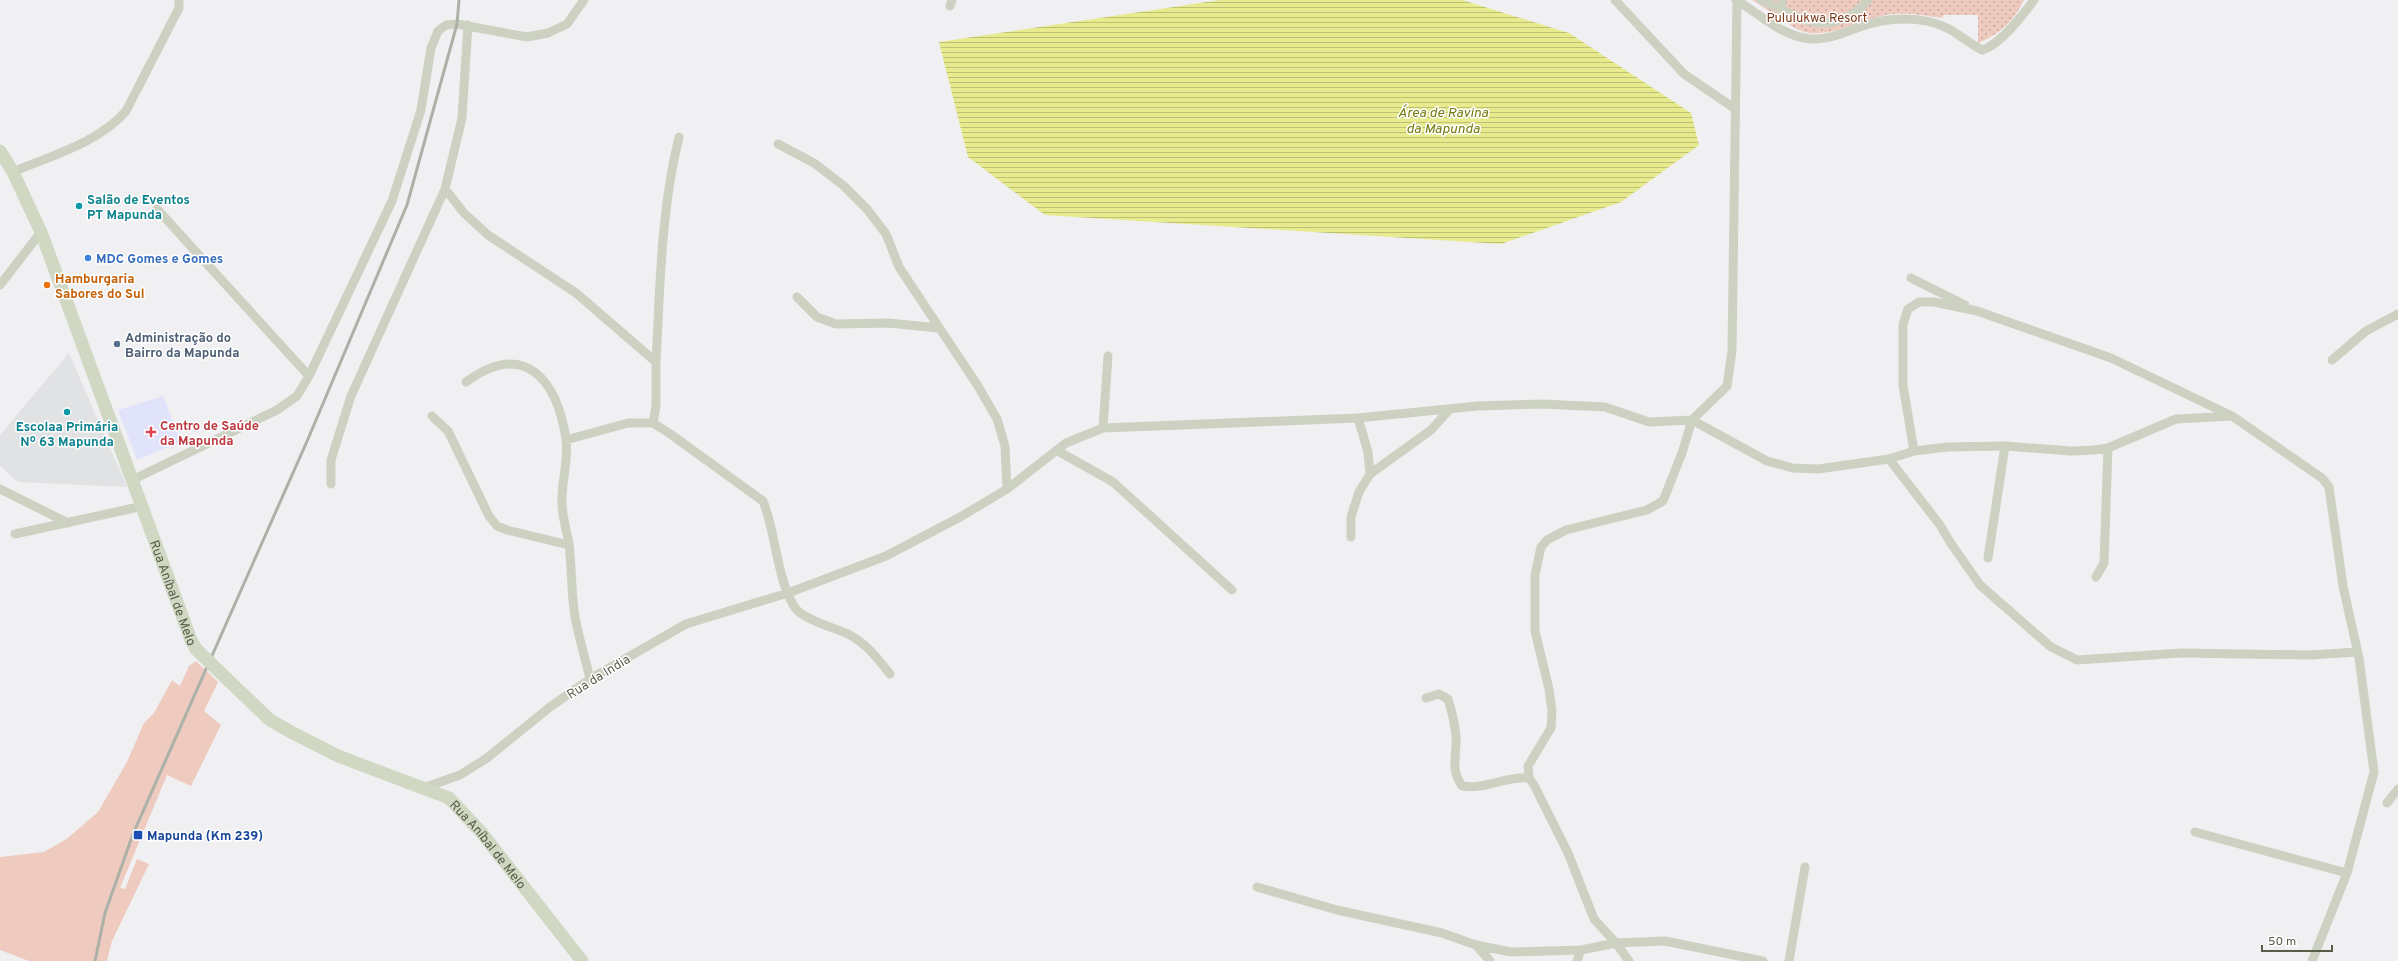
<svg xmlns="http://www.w3.org/2000/svg" width="2398" height="961" viewBox="0 0 2398 961" font-family="Overpass,sans-serif">
	<style>
		.education { fill: #e1e2e3 }
		.medical { fill: #e1e3fb }
		.green { fill: #eecabf }
		.park { fill: url(#park-dots) }
		.water { fill: url(#water-rules) }
		.lines { fill: none; stroke-linecap: round; stroke-linejoin: round }
		.street { stroke: #cdd1c1; stroke-width: 9 }
		.secondary { stroke: #d0d8c3; stroke-width: 13 }
		.rail { stroke: #acb1a7; stroke-width: 3 }
		.secondary-bridge { stroke: #d0d8c3; stroke-width: 13 }
		.culture-dot { fill: #0f9aa8; stroke: #fff; stroke-width: 1.5 }
		.shop-dot { fill: #3f7fe0; stroke: #fff; stroke-width: 1.5 }
		.food-dot { fill: #e8710a; stroke: #fff; stroke-width: 1.5 }
		.service-dot { fill: #5c6f8a; stroke: #fff; stroke-width: 1.5 }
		.health-dot { fill: #e0444e; stroke: #fff; stroke-width: 1.5 }
		.transit-dot { fill: #1a4fb4; stroke: #fff; stroke-width: 1.5 }
		.labels { text-anchor: middle; stroke-width: 3; stroke-linejoin: round; paint-order: stroke }
		.park-label { font-size: 13px; fill: #7d3a19; stroke: #fff }
		.culture-label { font-size: 13px; font-weight: bold; fill: #0d838f; stroke: #fff; text-anchor: start }
		.shop-label { font-size: 13px; font-weight: bold; fill: #366cbe; stroke: #fff; text-anchor: start }
		.food-label { font-size: 13px; font-weight: bold; fill: #c56008; stroke: #fff; text-anchor: start }
		.service-label { font-size: 13px; font-weight: bold; fill: #4e5e75; stroke: #fff; text-anchor: start }
		.health-label { font-size: 13px; font-weight: bold; fill: #be3a42; stroke: #fff; text-anchor: start }
		.street-label { font-size: 13px; fill: #565d48; stroke: #fff }
		.transit-label { font-size: 13px; font-weight: bold; fill: #164399; stroke: #fff; text-anchor: start }
		.water-label { font-size: 14px; font-style: italic; fill: #767b10; stroke: #fff }
	</style>
	<defs>
		<pattern id="park-dots" width="8" height="8" patternUnits="userSpaceOnUse"><rect width="8" height="8" fill="#eecabf"/><path d="M2 2h.1M6 6h.1" fill="none" stroke="#c4a79d" stroke-width="1.8" stroke-linecap="round"/></pattern>
		<pattern id="water-rules" width="6" height="5" patternUnits="userSpaceOnUse"><rect width="6" height="5" fill="#e7ea8d"/><path d="M0 2.5h6" fill="none" stroke="#bec175"/></pattern>
	</defs>
	<rect width="100%" height="100%" fill="#f0f0f2"/>
	<path class="education" d="M69,353L94,411L127,487L18,482L0,466V435Z"/>
	<path class="medical" d="M163,396L181,442L137,460L118,410Z"/>
	<path class="green" d="M196,661L218,682L204,711L221,725L191,786L167,775L120,888L125,889L137,859L149,864L112,941L107,961H29L0,950V857L44,852L68,838L98,812L127,762L144,723L154,713L172,680L180,686L189,666Z"/>
	<path class="park" d="M1752,0H2024C2014,21 2000,34 1978,43V15H1943V18C1927,16 1910,12 1894,14C1866,16 1830,39 1805,32C1791,28 1766,8 1752,0Z"/>
	<path class="water" d="M1220,0H1462L1569,33L1691,113L1699,145L1621,202L1501,244L1045,215L968,157L939,42Z"/>
	<g class="lines">
		<path class="street" d="M1615,0L1684,74L1734,108
			M1736,0C1758,13 1778,33 1804,38C1825,42 1841,33 1860,27C1886,17 1923,15 1949,29C1960,35 1970,44 1982,50C2000,45 2022,16 2034,0
			M1761,0L1781,9L1782,0
			M950,6L952,0
			M1781,9C1814,27 1841,31 1868,0
			M778,144L814,163L844,186L867,209L886,234L899,267L978,386L997,419L1005,446L1007,489
			M13,172C50,156 100,142 126,111L179,8V0
			M445,189L464,213L488,235L576,293L656,362V406L653,423
			M157,209L309,376
			M1911,278L1965,305
			M0,285L41,232
			M797,297L817,317L836,324L888,323L939,328
			M2332,360L2366,331L2398,314
			M656,362C660,287 661,209 679,137
			M466,382C525,339 557,380 566,439C569,460 561,482 562,503C562,517 567,531 569,544C572,568 571,593 575,617C579,638 585,658 590,679
			M432,416L448,431L489,516L497,526L507,530L569,545
			M1358,418L1368,452L1370,474
			M1103,428L1108,356
			M566,440L628,423H653L669,433L763,501C776,532 777,583 796,609C805,620 835,628 848,634C866,643 878,659 890,674
			M1058,451L1113,482L1232,590
			M1914,451L1903,385V324L1908,309L1919,302H1934L1977,311L2111,358L2232,416L2322,478L2329,487L2343,586L2359,658L2374,772L2347,873L2312,961
			M1889,459L1940,525L1950,542L1980,585L2051,647L2077,660L2182,653L2311,655L2357,652
			M132,480L277,410L297,396L309,376L392,201L421,110L431,48L438,31L446,25L457,24L527,37L548,33L567,24L584,0
			M331,484V460L351,396L445,189L462,118L468,25
			M0,489L68,523
			M15,534L143,506
			M1351,537V517L1359,492L1370,474L1431,430L1450,409
			M1988,558L2005,446
			M2096,577L2104,563L2108,448
			M1426,698L1439,694L1448,699C1452,712 1455,723 1456,737C1457,755 1450,769 1462,786C1484,790 1506,776 1529,778L1534,785L1568,853L1594,919L1616,943L1629,961
			M1529,778L1528,766L1551,728L1552,711L1549,689L1535,631V575L1541,547L1547,540L1566,530L1647,510L1663,501L1682,453L1692,420L1727,386L1732,351L1737,0
			M423,788L460,775L487,758L550,707L590,679L686,624L788,593L886,556L962,516L1007,489L1066,443L1103,428L1358,418L1478,406L1543,404L1605,407L1649,422L1692,420L1767,461L1793,468L1818,469L1889,459L1914,451L1947,447L2005,446L2071,451L2094,450L2108,448L2176,419L2232,416
			M2387,803L2398,789
			M2195,832L2347,873
			M1257,887L1337,910L1442,933L1476,945L1511,952L1581,950L1616,943L1665,941L1763,961
			M1476,945L1490,961
			M1577,961L1581,950
			M1789,961L1805,867"/>
		<g class="secondary">
			<path id="s1" d="M0,151L13,172L41,232L191,640L196,649"/>
			<path id="s2" d="M227,679L270,720L291,732L338,756L449,798L481,832L582,961"/>
		</g>
		<path class="rail" d="M95,961L105,913L133,834L308,439L407,205L457,24L459,0"/>
		<path class="secondary-bridge" d="M196,649L227,679"/>
	</g>
	<g class="culture-dot">
		<circle cx="79" cy="206" r="4"/>
		<circle cx="67" cy="412" r="4"/>
	</g>
	<circle class="shop-dot" cx="88" cy="258" r="4"/>
	<circle class="food-dot" cx="47" cy="285" r="4"/>
	<circle class="service-dot" cx="117" cy="344" r="4"/>
	<path class="health-dot" d="M149 426h4v4h4v4h-4v4h-4v-4h-4v-4h4z"/>
	<rect class="transit-dot" x="133" y="830" width="10" height="10" rx="2"/>
	<g class="labels">
		<g class="park-label">
			<text x="1817" y="22">Pululukwa Resort</text>
		</g>
		<g class="culture-label">
			<text x="87" y="204">Salão de Eventos<tspan x="87" dy="15">PT Mapunda</tspan></text>
			<text x="67" y="431" text-anchor="middle">Escolaa Primária<tspan x="67" dy="15">Nº 63 Mapunda</tspan></text>
		</g>
		<g class="shop-label">
			<text x="96" y="263">MDC Gomes e Gomes</text>
		</g>
		<g class="food-label">
			<text x="55" y="283">Hamburgaria<tspan x="55" dy="15">Sabores do Sul</tspan></text>
		</g>
		<g class="service-label">
			<text x="125" y="342">Administração do<tspan x="125" dy="15">Bairro da Mapunda</tspan></text>
		</g>
		<g class="health-label">
			<text x="160" y="430">Centro de Saúde<tspan x="160" dy="15">da Mapunda</tspan></text>
		</g>
		<g class="street-label">
			<text dy="5" stroke="none"><textPath href="#s1" startOffset="475">Rua Aníbal de Melo</textPath></text>
			<text transform="translate(598 676) rotate(-32)" y="5">Rua da India</text>
			<text dy="5" stroke="none"><textPath href="#s2" startOffset="316">Rua Aníbal de Melo</textPath></text>
		</g>
		<g class="transit-label">
			<text x="147" y="840">Mapunda (Km 239)</text>
		</g>
		<g class="water-label">
			<text x="1443" y="117">Área de Ravina<tspan x="1443" dy="16">da Mapunda</tspan></text>
		</g>
	</g>
	<path d="M2262 945v6h70v-6" fill="none" stroke="#565d48" stroke-width="2"/>
	<text x="2268" y="945" font-size="12" fill="#565d48" stroke="#ffffff" stroke-width="3" paint-order="stroke">50 m</text>
</svg>
